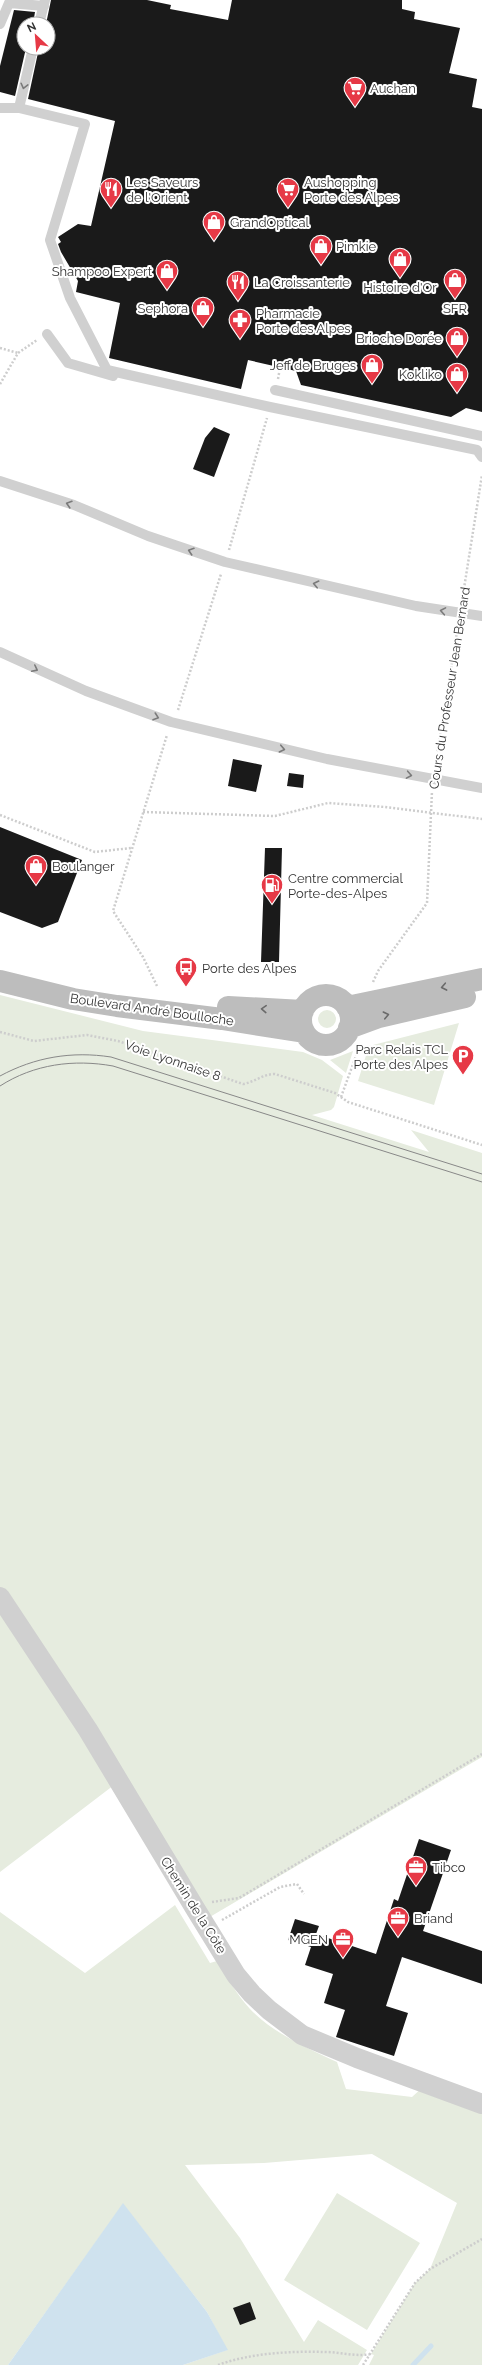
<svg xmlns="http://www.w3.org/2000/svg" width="482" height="2365" viewBox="0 0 482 2365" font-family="Raleway,sans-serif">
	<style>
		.green { fill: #e6ecdf }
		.water { fill: #cfe2ee }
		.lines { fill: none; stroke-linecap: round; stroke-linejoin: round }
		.stream { stroke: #cfe2ee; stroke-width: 5 }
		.building { fill: #1a1a1a }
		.path { stroke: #cdcdcd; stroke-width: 2.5; stroke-dasharray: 2 2; stroke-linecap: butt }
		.lane { stroke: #d0d0d0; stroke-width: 10 }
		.street { stroke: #d0d0d0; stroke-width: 20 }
		.secondary { stroke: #bdbdbd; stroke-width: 22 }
		.tram { stroke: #888; stroke-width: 1 }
		.oneway { stroke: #7a7a7a }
		.oneway2 { stroke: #6a6a6a }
		.labels { text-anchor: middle; stroke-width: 4; stroke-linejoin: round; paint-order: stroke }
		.poi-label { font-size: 13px; fill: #333; stroke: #fff; text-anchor: start }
		.street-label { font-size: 13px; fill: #333; stroke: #fff }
	</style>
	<rect width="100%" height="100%" fill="#fff"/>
	<path class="green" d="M0,995L143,1031L303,1052L322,1060L343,1076L334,1107L331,1110L312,1115L429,1152L411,1130L482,1153V1757L203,1921L118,1782L0,1872Z
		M318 1019a9 9 0 1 1 18 0a9 9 0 1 1-18 0Z
		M459,1023L434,1105L358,1081L369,1046Z
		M353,1051L346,1073L330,1060Z
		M175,1905L210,1963L217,1961C228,1978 237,1995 250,2009C273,2033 307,2048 337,2062L346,2089L412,2097L424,2086L482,2108V2365H369L374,2355L371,2354L415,2283L430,2269L457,2203L372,2154L264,2163L185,2165L240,2238L304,2342L318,2320L367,2350L358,2365H183L227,2350L207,2312L123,2204L8,2365H0V1912L85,1973Z
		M337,2193L420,2243L367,2330L284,2280Z"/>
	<path class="water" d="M123,2203L207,2312L228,2350L183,2365H8Z"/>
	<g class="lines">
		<path class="stream" d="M413,2365L431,2346"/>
	</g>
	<path class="building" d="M51,0H147L171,5L170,9L228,20L232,0H402V9L415,12L414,19L460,28L449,73L477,79L472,107L482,109V412L466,408L451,417L301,385L296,371L248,360L241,389L109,358L120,303L76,292L78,281L61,252L58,244L61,242L58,237L78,224L91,226L115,121L28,99L39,48H48V24H46Z
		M14,10L35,12L33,24H24V48H26L15,96L0,92V66Z
		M214,427L230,434L214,477L193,469L205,438Z
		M233,759L262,765L256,792L228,786Z
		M289,773L304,775L303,788L287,786Z
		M0,827L82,860L58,922L42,928L0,912Z
		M265,848H282L279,962H261Z
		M419,1839L451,1850L423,1931L482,1951V1984L402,1957L386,2006L408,2013L394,2056L336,2037L345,2010L324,2003L333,1974L305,1965L311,1947L288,1940L295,1919L319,1926L316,1934L376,1954L394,1899L398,1901Z
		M250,2302L256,2319L240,2325L233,2308Z"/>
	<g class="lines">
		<path class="path" d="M0,348L18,353
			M278,379L280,368
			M0,384L18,353L37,340
			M229,550L267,418
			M462,601L482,475
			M178,710L221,574
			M435,767L458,626
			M143,812L275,816L328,803L385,807L482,819
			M0,815L95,852L131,848
			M373,982L378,971L427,903L432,791
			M157,986L143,957L113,911L167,735
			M0,1032L34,1041L87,1035L118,1041L243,1084C255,1082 263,1074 275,1074L335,1093L348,1102L482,1145
			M341,1097L360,1045
			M212,1902L239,1898L482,1754
			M222,1920L280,1887L297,1884L304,1894
			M218,2365C251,2353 290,2351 325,2352C341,2352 355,2357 371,2354
			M363,2365L415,2283L430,2269L482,2239"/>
		<path class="lane" d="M0,24L9,3L44,6
			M39,24L45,0
			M0,108H19L33,48
			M19,108L85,124L50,240L70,298L107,370L270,407L477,450L482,457
			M47,334L68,363L113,376
			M275,390L482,436
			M0,481L74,505L148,536L225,562L416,606L482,616
			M0,652L86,691L171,722L327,759L482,788"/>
		<path class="street" d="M0,1597L88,1730L196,1910L236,1975L252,1994L269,2010L302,2035L357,2058L482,2104"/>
		<path class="secondary" d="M0,981L73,999L117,1006L222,1019L304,1032
			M301 1020a25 25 0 1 1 50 0a25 25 0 1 1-50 0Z
			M228,1007L303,1011
			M347,1007L482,979
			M349,1028L379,1017L465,997"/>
		<path class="tram" d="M0,1076C35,1057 72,1051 111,1057L482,1174
			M0,1086C34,1064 74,1059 113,1066L482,1182"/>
	</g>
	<defs><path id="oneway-chevron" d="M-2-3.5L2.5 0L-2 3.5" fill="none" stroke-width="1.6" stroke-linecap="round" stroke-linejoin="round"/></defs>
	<g class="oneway">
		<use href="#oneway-chevron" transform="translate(24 86) rotate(104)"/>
		<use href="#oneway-chevron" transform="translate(69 504) rotate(-163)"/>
		<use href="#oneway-chevron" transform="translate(191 551) rotate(-162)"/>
		<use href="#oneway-chevron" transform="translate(316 584) rotate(-167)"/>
		<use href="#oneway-chevron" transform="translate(443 611) rotate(-170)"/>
		<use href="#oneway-chevron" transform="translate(35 669) rotate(27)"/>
		<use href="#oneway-chevron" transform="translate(156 717) rotate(19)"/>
		<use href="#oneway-chevron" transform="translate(282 749) rotate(12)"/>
		<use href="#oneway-chevron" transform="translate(409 775) rotate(10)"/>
	</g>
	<g class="oneway2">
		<use href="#oneway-chevron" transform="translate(444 987) rotate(169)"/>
		<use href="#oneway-chevron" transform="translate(264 1009) rotate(-177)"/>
		<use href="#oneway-chevron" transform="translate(386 1015) rotate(-13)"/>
	</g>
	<defs>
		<g id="supermarket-pin" transform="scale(1.15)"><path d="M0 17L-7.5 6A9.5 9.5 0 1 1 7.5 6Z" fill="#e63946" stroke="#fff"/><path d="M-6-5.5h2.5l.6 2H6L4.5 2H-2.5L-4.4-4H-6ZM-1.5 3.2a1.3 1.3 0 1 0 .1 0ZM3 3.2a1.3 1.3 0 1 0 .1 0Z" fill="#fff"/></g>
		<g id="restaurant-pin" transform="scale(1.15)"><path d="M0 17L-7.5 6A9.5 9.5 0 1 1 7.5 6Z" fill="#e63946" stroke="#fff"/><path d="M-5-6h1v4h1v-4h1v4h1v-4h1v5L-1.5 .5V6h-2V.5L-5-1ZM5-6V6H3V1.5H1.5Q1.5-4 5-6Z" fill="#fff"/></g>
		<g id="shop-pin" transform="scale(1.15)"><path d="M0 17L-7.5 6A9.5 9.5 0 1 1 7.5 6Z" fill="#e63946" stroke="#fff"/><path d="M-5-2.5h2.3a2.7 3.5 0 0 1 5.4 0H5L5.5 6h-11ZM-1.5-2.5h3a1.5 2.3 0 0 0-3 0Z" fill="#fff"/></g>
		<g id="pharmacy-pin" transform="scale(1.15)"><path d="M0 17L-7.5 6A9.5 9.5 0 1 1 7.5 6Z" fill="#e63946" stroke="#fff"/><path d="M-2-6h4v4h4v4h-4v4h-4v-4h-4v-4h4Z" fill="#fff"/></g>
		<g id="fuel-pin" transform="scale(1.15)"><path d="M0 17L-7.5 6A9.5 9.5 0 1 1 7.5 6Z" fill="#e63946" stroke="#fff"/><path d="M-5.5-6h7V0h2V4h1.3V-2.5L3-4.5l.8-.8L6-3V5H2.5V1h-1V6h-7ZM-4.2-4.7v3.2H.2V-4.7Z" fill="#fff"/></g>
		<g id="bus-pin" transform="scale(1.15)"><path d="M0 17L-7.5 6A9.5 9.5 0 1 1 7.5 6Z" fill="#e63946" stroke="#fff"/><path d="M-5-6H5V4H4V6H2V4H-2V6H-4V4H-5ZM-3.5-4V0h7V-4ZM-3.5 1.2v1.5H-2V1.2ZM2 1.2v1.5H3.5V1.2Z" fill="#fff"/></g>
		<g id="parking-pin" transform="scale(1.15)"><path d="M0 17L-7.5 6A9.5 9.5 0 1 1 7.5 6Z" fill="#e63946" stroke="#fff"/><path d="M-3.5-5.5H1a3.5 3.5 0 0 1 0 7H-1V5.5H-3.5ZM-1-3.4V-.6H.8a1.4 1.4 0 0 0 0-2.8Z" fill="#fff"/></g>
		<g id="office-pin" transform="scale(1.15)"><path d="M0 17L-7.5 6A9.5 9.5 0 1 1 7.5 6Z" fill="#e63946" stroke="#fff"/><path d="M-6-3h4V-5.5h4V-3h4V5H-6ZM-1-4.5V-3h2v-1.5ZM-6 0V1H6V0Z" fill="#fff"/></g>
	</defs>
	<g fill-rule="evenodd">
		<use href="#supermarket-pin" x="355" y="88"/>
		<use href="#restaurant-pin" x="111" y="189"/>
		<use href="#supermarket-pin" x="288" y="189"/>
		<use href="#shop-pin" x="214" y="222"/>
		<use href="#shop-pin" x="321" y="246"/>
		<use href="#shop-pin" x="400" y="259"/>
		<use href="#shop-pin" x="167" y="271"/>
		<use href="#shop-pin" x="455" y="280"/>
		<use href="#restaurant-pin" x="238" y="282"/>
		<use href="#shop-pin" x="203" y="308"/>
		<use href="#pharmacy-pin" x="240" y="320"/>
		<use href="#shop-pin" x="457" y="338"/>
		<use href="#shop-pin" x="372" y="365"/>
		<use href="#shop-pin" x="457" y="374"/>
		<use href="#shop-pin" x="36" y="866"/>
		<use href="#fuel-pin" x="272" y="885"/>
		<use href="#bus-pin" x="186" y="968"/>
		<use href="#parking-pin" x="463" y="1056"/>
		<use href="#office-pin" x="416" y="1867"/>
		<use href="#office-pin" x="398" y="1918"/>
		<use href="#office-pin" x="343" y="1939"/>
	</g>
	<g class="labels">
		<g class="poi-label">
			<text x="370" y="93">Auchan</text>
			<text x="126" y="187">Les Saveurs<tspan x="126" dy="15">de l'Orient</tspan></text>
			<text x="304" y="187">Aushopping<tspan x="304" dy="15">Porte des Alpes</tspan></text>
			<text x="230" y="227">GrandOptical</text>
			<text x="336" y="251">Pimkie</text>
			<text x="152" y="276" text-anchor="end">Shampoo Expert</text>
			<text x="254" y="287">La Croissanterie</text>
			<text x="400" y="292" text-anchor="middle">Histoire d'Or</text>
			<text x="188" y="313" text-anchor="end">Sephora</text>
			<text x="455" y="313" text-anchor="middle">SFR</text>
			<text x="256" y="318">Pharmacie<tspan x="256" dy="15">Porte des Alpes</tspan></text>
			<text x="442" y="343" text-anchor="end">Brioche Dorée</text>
			<text x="356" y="370" text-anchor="end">Jeff de Bruges</text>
			<text x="442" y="379" text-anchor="end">Kokliko</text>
			<text x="52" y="871">Boulanger</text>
			<text x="288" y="883">Centre commercial<tspan x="288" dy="15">Porte-des-Alpes</tspan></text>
			<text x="202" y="973">Porte des Alpes</text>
			<text x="448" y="1054" text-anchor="end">Parc Relais TCL<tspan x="448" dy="15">Porte des Alpes</tspan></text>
			<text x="432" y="1872">Tibco</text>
			<text x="414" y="1923">Briand</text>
			<text x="328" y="1944" text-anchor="end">MGEN</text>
		</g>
		<g class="street-label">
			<text transform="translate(449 688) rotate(-81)" y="5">Cours du Professeur Jean Bernard</text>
			<text transform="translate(152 1009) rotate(8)" y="5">Boulevard André Boulloche</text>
			<text transform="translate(173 1060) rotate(19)" y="5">Voie Lyonnaise 8</text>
			<text transform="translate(194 1905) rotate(58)" y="5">Chemin de la Côte</text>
		</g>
	</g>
	<g transform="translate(36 36) rotate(334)"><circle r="19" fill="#ffffff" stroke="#adadad"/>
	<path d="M0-3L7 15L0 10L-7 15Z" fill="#e63946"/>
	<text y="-6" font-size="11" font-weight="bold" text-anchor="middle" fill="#333333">N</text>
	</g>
</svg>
